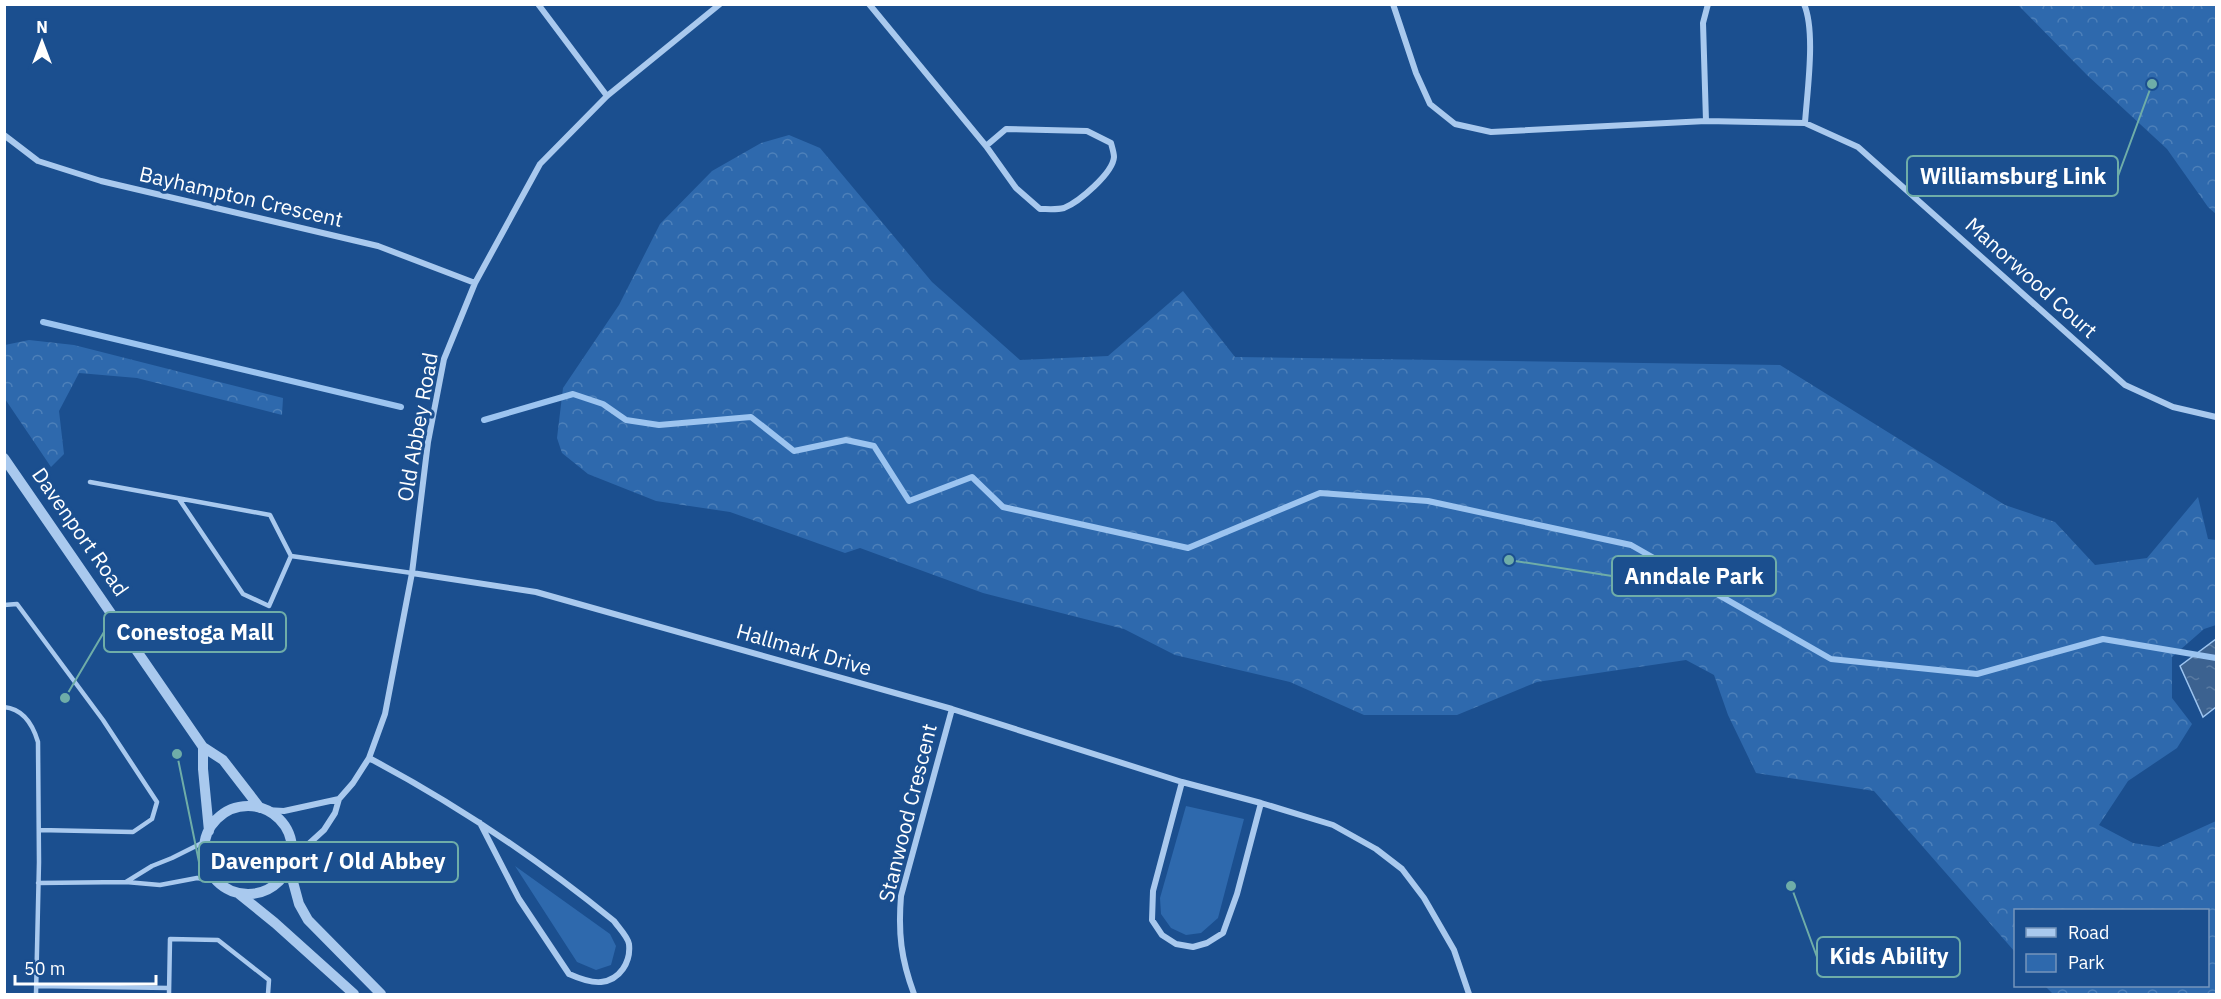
<svg xmlns="http://www.w3.org/2000/svg" width="2221" height="999" viewBox="0 0 2221 999" font-family="'IBM Plex Sans',sans-serif">
	<style>
		.green { fill: #2e69ad }
		.forest { fill: url(#forest-crowns) }
		.water { fill: url(#water-ripples); stroke: #9cc4f0; stroke-width: 1.5 }
		.lines { fill: none; stroke-linecap: round; stroke-linejoin: round }
		.stream { stroke: #9cc4f0; stroke-width: 6 }
		.service { stroke: #a9c9ee; stroke-width: 4.5 }
		.minor { stroke: #a9c9ee; stroke-width: 6 }
		.tertiary { stroke: #a9c9ee; stroke-width: 10 }
		.labels { text-anchor: middle; stroke-width: 6; stroke-linejoin: round; paint-order: stroke }
		.street-label { font-size: 21px; fill: #fff; stroke: #1b4f8f }
		.leader { fill: none; stroke: #6fada8; stroke-width: 2 }
		.callout-dot { fill: #6fada8; stroke: #1b4f8f; stroke-width: 2 }
		.callout { fill: #1b4f8f; stroke: #6fada8; stroke-width: 2 }
		.callout-label { font-size: 22px; text-anchor: middle; font-weight: bold; fill: #fff }
	</style>
	<defs>
		<pattern id="forest-crowns" width="20" height="18" patternUnits="userSpaceOnUse" patternTransform="scale(1.5)"><rect width="20" height="18" fill="#2e69ad"/><path d="M2 6a3 3 0 1 1 6 0M12 15a3 3 0 1 1 6 0" fill="none" stroke="#4d80b9"/></pattern>
		<pattern id="water-ripples" width="26" height="14" patternUnits="userSpaceOnUse" patternTransform="scale(1.5)"><rect width="26" height="14" fill="#3c6290"/><path d="M2 4q2-2 4 0t4 0M15 11q2-2 4 0t4 0" fill="none" stroke="#597aa1"/></pattern>
	</defs>
	<rect width="100%" height="100%" fill="#1b4f8f"/>
	<path class="green" d="M1186,806L1244,819L1218,918L1201,933L1186,935L1171,928L1161,914L1160,898Z
		M515,866L610,934L616,946L611,965L596,970L577,962Z"/>
	<path class="forest" d="M2018,5H2216V214L2208,207L2167,149L2087,75Z
		M789,135L820,148L932,282L1020,360L1108,356L1183,291L1235,357L1780,365L2005,505L2055,522L2095,565L2147,558L2198,497L2208,539L2216,540V625L2204,629L2172,657V698L2192,724L2177,748L2128,781L2099,825L2133,843L2159,847L2216,821V994H2053L2045,986H2208V910H2016L2015,952L1874,791L1756,773L1728,715L1714,675L1686,660L1537,682L1457,715H1364L1290,682L1175,655L1124,629L983,593L860,548L845,553L730,512L656,501L588,474L562,453L557,438L563,388L619,305L660,224L712,171L761,143Z
		M29,340L74,345L283,398L282,415L137,378L79,373L59,411L64,454L51,467L5,399V345Z"/>
	<path class="water" d="M2216,639V707L2203,717L2180,666Z"/>
	<g class="lines">
		<path class="stream" d="M43,322L401,407
			M484,420L573,394L603,404L626,420L659,425L751,417L794,451L846,440L874,446L909,501L972,477L1003,507L1188,548L1320,493L1428,501L1631,545L1831,659L1977,674L2103,639L2216,658"/>
		<path class="service" d="M90,482L270,515L291,556L412,573
			M179,499L243,594L269,606L291,556
			M4,605L17,604L103,720L157,802L152,819L133,832L39,830
			M4,707C24,709 33,725 38,742L39,862L36,994
			M126,882L152,866L172,858L206,841
			M38,883L126,882L160,885L197,878L217,881
			M36,986L169,988
			M169,994L170,939L218,940L269,980L268,994"/>
		<path class="minor" d="M538,4L607,96
			M869,4L986,146L1016,188L1040,209C1047,209 1057,210 1064,208C1079,202 1113,173 1114,157C1114,153 1112,147 1111,143L1087,131L1006,129L986,146
			M1393,4L1416,73L1430,104L1455,124L1491,132L1706,121L1805,123L1858,147L2125,385L2173,407L2216,417
			M1804,4C1816,32 1807,92 1805,123
			M1706,121L1703,23L1708,4
			M4,135L38,161L101,181L378,246L475,283
			M412,573L536,592L952,709L1182,782L1261,803L1333,825L1376,849L1402,869L1424,898L1454,950L1469,994
			M369,758C454,803 539,860 614,921C618,927 628,937 629,944C631,962 620,980 601,982C591,983 578,978 569,974L519,899L480,823
			M1182,782L1153,891L1152,920L1162,935L1176,944L1193,947L1207,943L1223,933L1237,894L1261,803
			M265,810L284,811L339,799
			M291,860L324,830L335,813L339,799L353,783L369,758L385,714L412,573L428,442L444,359L475,283L540,164L607,96L720,4
			M914,994C901,959 898,933 901,896L952,709"/>
		<path class="tertiary" d="M4,458L203,747L223,760L260,808
			M203,747V769L209,831
			M204 850a44 44 0 1 1 88 0a44 44 0 1 1-88 0Z
			M289,867L299,904L308,920L381,994
			M238,893L275,923L354,994"/>
	</g>
	<g class="labels">
		<g class="street-label">
			<text transform="translate(241 197) rotate(13)" y="7">Bayhampton Crescent</text>
			<text transform="translate(2031 278) rotate(42)" y="7">Manorwood Court</text>
			<text transform="translate(418 427) rotate(-80)" y="7">Old Abbey Road</text>
			<text transform="translate(80 532) rotate(55)" y="7">Davenport Road</text>
			<text transform="translate(804 650) rotate(16)" y="7">Hallmark Drive</text>
			<text transform="translate(908 813) rotate(-76)" y="7">Stanwood Crescent</text>
		</g>
	</g>
	<path class="leader" d="M2152 84L2118 176M1509 560L1612 576M65 698L104 632M177 754L199 862M1791 886L1817 957"/>
	<g class="callout-dot">
		<circle cx="2152" cy="84" r="6"/>
		<circle cx="1509" cy="560" r="6"/>
		<circle cx="65" cy="698" r="6"/>
		<circle cx="177" cy="754" r="6"/>
		<circle cx="1791" cy="886" r="6"/>
	</g>
	<g class="callout">
		<rect x="1907" y="156" width="211" height="40" rx="6"/>
		<rect x="1612" y="556" width="164" height="40" rx="6"/>
		<rect x="104" y="612" width="182" height="40" rx="6"/>
		<rect x="199" y="842" width="259" height="40" rx="6"/>
		<rect x="1817" y="937" width="143" height="40" rx="6"/>
	</g>
	<g class="callout-label">
		<text x="2013" y="184">Williamsburg Link</text>
		<text x="1694" y="584">Anndale Park</text>
		<text x="195" y="640">Conestoga Mall</text>
		<text x="328" y="869">Davenport / Old Abbey</text>
		<text x="1889" y="964">Kids Ability</text>
	</g>
	<rect width="2221" height="999" fill="none" stroke="#ffffff" stroke-width="12"/>
	<rect x="2014" y="909" width="195" height="78" fill="#1b4f8f" stroke="#7695bc" stroke-width="1.5"/>
	<rect x="2026" y="928" width="30" height="9" fill="#a9c9ee" stroke="#7695bc" stroke-width="1.5"/>
	<text x="2068" y="939" font-size="18" fill="#ffffff">Road</text>
	<rect x="2026" y="954" width="30" height="18" fill="#2e69ad" stroke="#7695bc" stroke-width="1.5"/>
	<text x="2068" y="969" font-size="18" fill="#ffffff">Park</text>
	<g transform="translate(42 42)" stroke="#1b4f8f" stroke-width="4.5" paint-order="stroke">
	<path d="M0-4.5L10 22L0 15L-10 22Z" fill="#ffffff"/>
	<text y="-9" font-size="16" font-weight="bold" text-anchor="middle" fill="#ffffff">N</text>
	</g>
	<path d="M15 975v9h141v-9" fill="none" stroke="#ffffff" stroke-width="3"/>
	<text x="24" y="975" font-size="18" fill="#ffffff" stroke="#1b4f8f" stroke-width="4.5" paint-order="stroke">50 m</text>
</svg>
